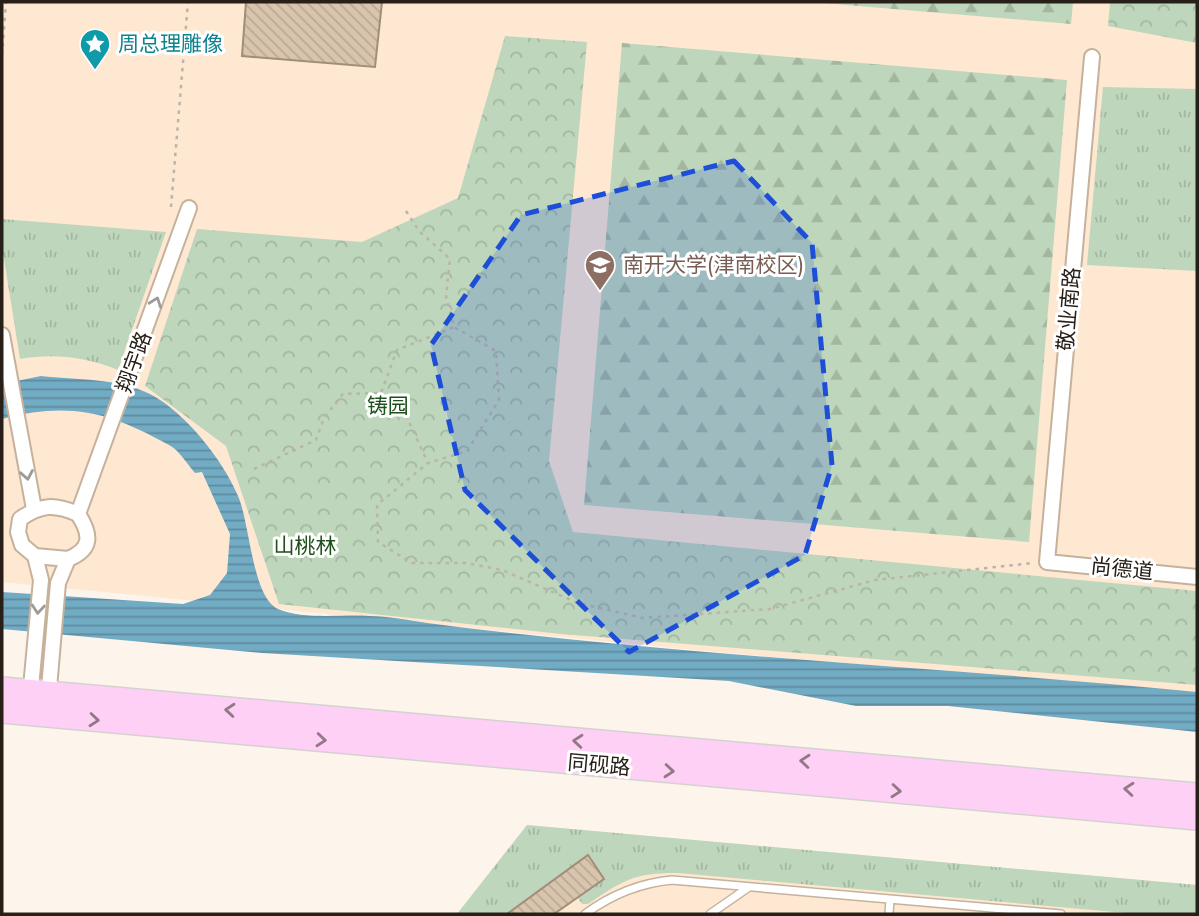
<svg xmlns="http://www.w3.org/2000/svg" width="1199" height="916" viewBox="0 0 1199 916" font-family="Jost,'Noto Sans SC',sans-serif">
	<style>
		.built { fill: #fee8d1 }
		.grass { fill: url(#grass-tufts) }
		.forest { fill: url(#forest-firs) }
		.park { fill: url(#park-crowns) }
		.water { fill: url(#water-rules) }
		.building { fill: url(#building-back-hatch); stroke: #a18e78; stroke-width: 2 }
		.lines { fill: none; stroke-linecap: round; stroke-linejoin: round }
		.lane-casing { stroke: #c6b29c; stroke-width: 10 }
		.street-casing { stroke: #c6b29c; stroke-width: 18 }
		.primary-casing { stroke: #d4d2d1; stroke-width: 26 }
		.path { stroke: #bcb4aa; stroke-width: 2.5; stroke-dasharray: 3.5 5; stroke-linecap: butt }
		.lane { stroke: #fff; stroke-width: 7 }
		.street { stroke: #fff; stroke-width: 14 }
		.primary { stroke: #fed0f5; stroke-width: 23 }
		.oneway { stroke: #9e9b97 }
		.oneway2 { stroke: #937886 }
		.marked { fill: #1d4ed8; fill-opacity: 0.2; stroke: #1d4ed8; stroke-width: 5; stroke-dasharray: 14 9; stroke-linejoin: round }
		.labels { text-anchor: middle; stroke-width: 6; stroke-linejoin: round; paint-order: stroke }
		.culture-label { font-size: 21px; fill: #0d838f; stroke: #fff; text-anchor: start }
		.education-label { font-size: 21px; fill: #785e54; stroke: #fff; text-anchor: start }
		.street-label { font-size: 21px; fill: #282018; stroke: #fff }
		.park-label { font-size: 21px; fill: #1e501b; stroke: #fff }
	</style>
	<defs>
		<pattern id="grass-tufts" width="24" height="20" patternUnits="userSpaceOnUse" patternTransform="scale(1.75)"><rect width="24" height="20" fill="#bed6bb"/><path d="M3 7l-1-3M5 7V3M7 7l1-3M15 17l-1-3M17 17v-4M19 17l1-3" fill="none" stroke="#a3b7a0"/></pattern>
		<pattern id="forest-firs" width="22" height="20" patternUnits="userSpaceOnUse" patternTransform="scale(1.75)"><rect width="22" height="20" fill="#bed6bb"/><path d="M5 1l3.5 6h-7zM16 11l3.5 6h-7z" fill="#a3b7a0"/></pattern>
		<pattern id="park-crowns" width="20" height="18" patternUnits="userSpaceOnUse" patternTransform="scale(1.75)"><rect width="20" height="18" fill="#bed6bb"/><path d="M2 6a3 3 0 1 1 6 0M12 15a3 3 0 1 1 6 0" fill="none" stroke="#a3b7a0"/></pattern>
		<pattern id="water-rules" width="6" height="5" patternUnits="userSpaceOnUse" patternTransform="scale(1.75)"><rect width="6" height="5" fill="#72abc4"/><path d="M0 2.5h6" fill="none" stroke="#5e8b9e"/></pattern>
		<pattern id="building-back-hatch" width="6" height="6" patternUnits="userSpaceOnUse" patternTransform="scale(1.75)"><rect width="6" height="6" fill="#d9c5ae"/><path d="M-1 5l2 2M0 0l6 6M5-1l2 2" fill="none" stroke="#baa995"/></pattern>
	</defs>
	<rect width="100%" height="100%" fill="#fdf5eb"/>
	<path class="built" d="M2,2H1197V693L704,651L2,582Z
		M527,825L1197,885V914H457Z"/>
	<path class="grass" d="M1103,87L1197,89V271L1087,265Z
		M2,219L166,232L118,370C87,357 53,353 20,359L2,246Z
		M527,825L1197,885V914H1138L678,873C633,873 624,880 588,904H582L578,898L604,879L588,855L507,914H457Z"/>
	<path class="forest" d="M811,2H1073L1071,24Z
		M622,43L1067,80L1029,542L584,505Z"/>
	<path class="park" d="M1110,2H1197V43L1108,26Z
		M505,36L587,42L549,461L573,532L1197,591V685L561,634L279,604L226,446L145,386L197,229L362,242L458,198Z"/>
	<path class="water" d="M41,376C77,380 117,378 150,394C185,412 223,460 238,496C250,523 252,597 278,609C304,620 341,614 369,616C388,616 408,620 427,623C683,656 941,667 1197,692V732L948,706H856L729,681L262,653L2,629V592L183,604L210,595L227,573L230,534L202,472L195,473C188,465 179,450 169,445C110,412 69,401 2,419V384Z"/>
	<path class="building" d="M246,2H382L375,67L242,56Z
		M588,855L604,879L554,914H507Z"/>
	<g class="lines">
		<g class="lane-casing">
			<path id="lane" d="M585,914C611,895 639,883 672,880L1061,914
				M710,914L749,887
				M889,914L890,899"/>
		</g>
		<g class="street-casing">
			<path id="street" d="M1092,57L1047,562L1197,577
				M2,335L34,509
				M78,514L189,208
				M35,556L68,559
				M30,698L41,580L35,556L22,545L18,532L20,519C41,504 55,504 78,514C91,534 93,549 68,559L58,583L48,700"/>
		</g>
		<g class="primary-casing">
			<path id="primary" d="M2,689L1197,795
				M2,711L1197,818"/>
		</g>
		<path class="path" d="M2,55L6,2
			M171,207L188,2
			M406,211L419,231L450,259L446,296L454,327L496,351L499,400L467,451L428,463L377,505L378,542L412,563H466L502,570L578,603L643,618L770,609L875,580L1033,563
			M381,393L404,411L428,463
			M254,469L316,440L324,418L343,394L381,393L397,350L454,327"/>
		<use href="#lane" class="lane"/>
		<use href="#street" class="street"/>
		<use href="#primary" class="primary"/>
	</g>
	<defs><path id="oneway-chevron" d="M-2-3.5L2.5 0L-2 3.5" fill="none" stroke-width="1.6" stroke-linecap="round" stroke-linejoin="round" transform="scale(1.75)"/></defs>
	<g class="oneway">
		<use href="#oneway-chevron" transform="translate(156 302) rotate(-70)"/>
		<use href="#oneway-chevron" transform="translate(27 475) rotate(80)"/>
		<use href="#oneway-chevron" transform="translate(38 609) rotate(95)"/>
	</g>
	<g class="oneway2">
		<use href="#oneway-chevron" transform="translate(230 710) rotate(-175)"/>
		<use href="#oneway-chevron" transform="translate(94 720) rotate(5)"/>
		<use href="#oneway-chevron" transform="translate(321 740) rotate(5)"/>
		<use href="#oneway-chevron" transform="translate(578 741) rotate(-175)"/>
		<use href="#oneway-chevron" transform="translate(805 761) rotate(-175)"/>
		<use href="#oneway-chevron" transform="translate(669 771) rotate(5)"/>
		<use href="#oneway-chevron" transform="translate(1129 789) rotate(-175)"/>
		<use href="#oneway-chevron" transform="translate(896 791) rotate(5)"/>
	</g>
	<path class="marked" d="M734,161L812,243L832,465L805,555L629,652L465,490L431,345L521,215Z"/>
	<defs>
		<g id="sight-pin" transform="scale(1.575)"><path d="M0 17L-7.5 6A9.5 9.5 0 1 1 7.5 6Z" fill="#0f9aa8" stroke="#fff"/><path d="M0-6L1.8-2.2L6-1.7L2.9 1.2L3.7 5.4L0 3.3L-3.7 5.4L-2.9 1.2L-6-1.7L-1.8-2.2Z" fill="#fff"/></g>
		<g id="university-pin" transform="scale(1.575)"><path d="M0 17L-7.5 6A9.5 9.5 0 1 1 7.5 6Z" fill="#8d6e63" stroke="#fff"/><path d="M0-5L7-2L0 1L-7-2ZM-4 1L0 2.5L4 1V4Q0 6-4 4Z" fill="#fff"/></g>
	</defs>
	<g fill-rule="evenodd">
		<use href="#sight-pin" x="95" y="44"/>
		<use href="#university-pin" x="600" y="265"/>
	</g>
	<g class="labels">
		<g class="culture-label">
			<text x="118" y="51">周总理雕像</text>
		</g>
		<g class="education-label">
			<text x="623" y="272">南开大学(津南校区)</text>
		</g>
		<g class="street-label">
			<text transform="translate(1069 309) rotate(-85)" y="7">敬业南路</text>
			<text transform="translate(134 362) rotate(-70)" y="7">翔宇路</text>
			<text transform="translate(1122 569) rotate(6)" y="7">尚德道</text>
			<text transform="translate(599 765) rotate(5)" y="7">同砚路</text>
		</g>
		<g class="park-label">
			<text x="388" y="413">铸园</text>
			<text x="305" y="553">山桃林</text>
		</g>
	</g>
	<rect width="1199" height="916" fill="none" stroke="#282018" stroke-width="7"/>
</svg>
